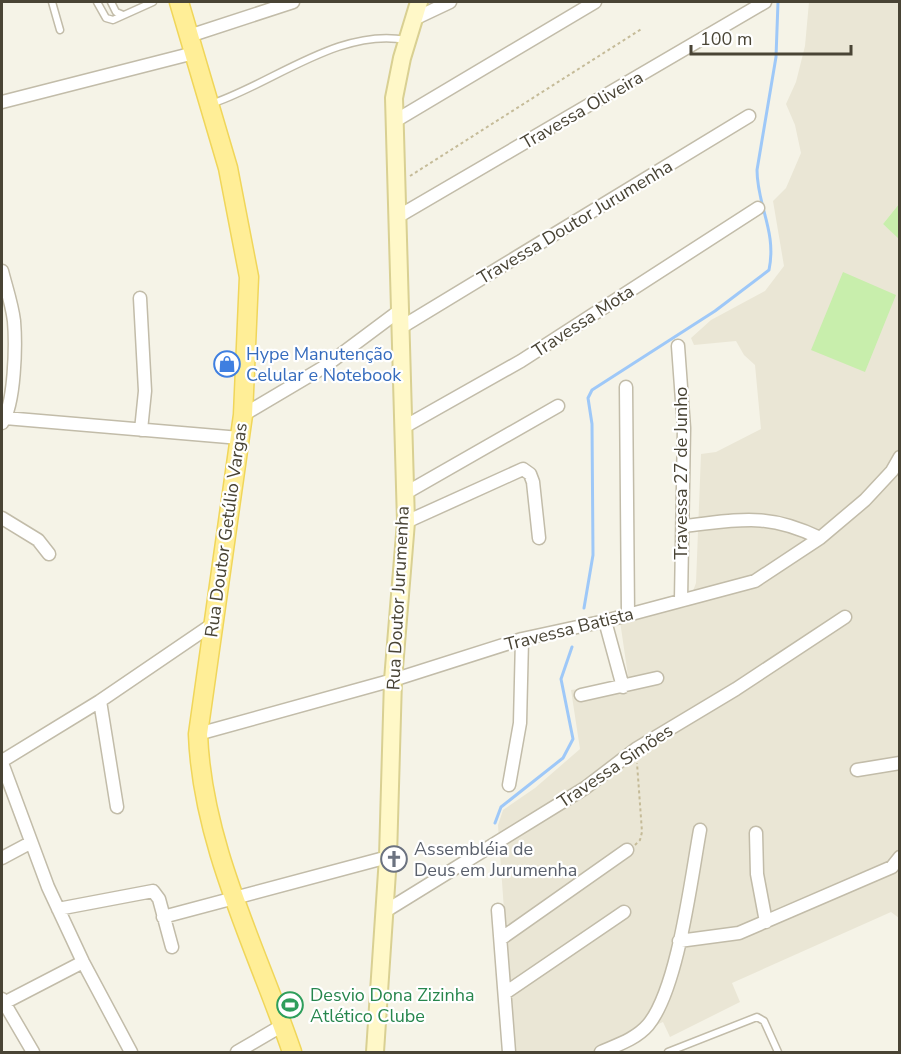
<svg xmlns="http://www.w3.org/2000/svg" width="901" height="1054" viewBox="0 0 901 1054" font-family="'Nunito Sans',sans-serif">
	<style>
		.residential { fill: #eae6d5 }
		.grass { fill: #c8eeac }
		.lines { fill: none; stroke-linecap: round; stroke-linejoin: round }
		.stream { stroke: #9ec8f8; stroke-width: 3 }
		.lane-casing { stroke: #c2bca9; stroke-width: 9 }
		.street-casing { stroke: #c2bca9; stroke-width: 15 }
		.secondary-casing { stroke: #d9d092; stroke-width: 20 }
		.primary-casing { stroke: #f0d65a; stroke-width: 21 }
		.path { stroke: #c5bb98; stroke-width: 2; stroke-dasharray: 3 3; stroke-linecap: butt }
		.lane { stroke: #fff; stroke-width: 6 }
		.street { stroke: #fff; stroke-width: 12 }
		.secondary { stroke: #fff8c8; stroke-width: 16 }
		.primary { stroke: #ffee97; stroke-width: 18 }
		.labels { text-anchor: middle; stroke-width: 4.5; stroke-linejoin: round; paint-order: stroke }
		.street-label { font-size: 18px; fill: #494435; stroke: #fff }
		.shop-label { font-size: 18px; fill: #366cbe; stroke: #fff; text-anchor: start }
		.worship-label { font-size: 18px; fill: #5b616d; stroke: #fff; text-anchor: start }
		.leisure-label { font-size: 18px; fill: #27864d; stroke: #fff; text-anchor: start }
	</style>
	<rect width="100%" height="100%" fill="#f5f3e7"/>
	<path class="residential" d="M809,2H899V204L883,224L900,239L899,918L891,912L732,983L740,1002L670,1037L663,1022L593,1052H514L498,825L503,810L535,788L580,749L571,690L629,683L620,621L687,607L696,583L701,454L716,452L761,429L755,365L744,355L736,341L694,345L691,338L711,320L765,291L784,266L773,201L786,188L801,153L795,125L786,104L796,82L805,46Z"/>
	<path class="grass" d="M899,204L900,239H899L883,224Z
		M843,272L896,295L865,372L811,350Z"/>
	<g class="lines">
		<path class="stream" d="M584,608L593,555L592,424L588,398L592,390L715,311L769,270C777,231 757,206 757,170L776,57L778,2
			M495,823L501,807L563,758L573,739L561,679L572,647"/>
		<g class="lane-casing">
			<path id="lane" d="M52,2L60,30
				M97,2L106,18L113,20L153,2
				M111,2L116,12L123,15
				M211,104C272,84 340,27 406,40
				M668,1052L757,1017L764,1021L778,1052"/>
		</g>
		<g class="street-casing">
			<path id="street" d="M414,19L450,2
				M189,36L293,2
				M2,102L194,53
				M395,121L595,2
				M399,216L765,2
				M2,271C6,287 12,304 14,321C16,345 15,404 2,423
				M140,298L145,391L141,430
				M400,328L749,116
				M678,346L684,428L681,600
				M626,387L628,614
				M243,415L324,367L399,311
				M5,418L240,438
				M404,427L521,361L758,208
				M404,494L558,406
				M2,518L38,540L49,554
				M406,522L523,469L530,474L533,482L539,538
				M683,526C740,520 766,512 820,538
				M605,621L623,687
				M581,695L657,678
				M100,701L117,807
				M198,734L393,680L522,639L605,621L755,581L820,538L865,500L892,471L900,457
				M2,761L100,701L213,624
				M2,763L48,887L83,962L131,1052
				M857,770L900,763
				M509,785L520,723L522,639
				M756,833L757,874L766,922
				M2,858L30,843
				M58,909L153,891L159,899L172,947
				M498,910L509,1052
				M384,912L585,788L636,749L736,689L845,617
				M163,917L388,857
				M502,938L627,850
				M679,941L739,933L892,867L900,857
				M505,993L624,912
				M2,999L33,1052
				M2,1004L83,962
				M237,1052L283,1025
				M601,1052C617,1045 636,1039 648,1025C678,989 691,879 700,830"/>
		</g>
		<g class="secondary-casing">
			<path id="secondary" d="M375,1052L388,857L393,680L406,522L394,98L402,58L419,2"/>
		</g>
		<g class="primary-casing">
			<path id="primary" d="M179,2L228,168L249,277L243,415L198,734C202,845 257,949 292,1052"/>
		</g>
		<path class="path" d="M410,176L643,28
			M635,845L640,840L642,832L637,763"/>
		<use href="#lane" class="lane"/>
		<use href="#street" class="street"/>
		<use href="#secondary" class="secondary"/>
		<use href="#primary" class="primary"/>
	</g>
	<defs>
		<g id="shop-ring" transform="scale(1.35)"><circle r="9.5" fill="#fff" stroke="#3f7fe0" stroke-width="1.5"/><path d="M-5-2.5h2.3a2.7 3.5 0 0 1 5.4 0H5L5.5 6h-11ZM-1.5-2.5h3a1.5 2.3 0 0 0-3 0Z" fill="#3f7fe0"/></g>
		<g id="church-ring" transform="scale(1.35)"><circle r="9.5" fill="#fff" stroke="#6b7280" stroke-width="1.5"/><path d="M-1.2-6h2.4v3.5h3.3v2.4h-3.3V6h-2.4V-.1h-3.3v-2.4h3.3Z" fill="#6b7280"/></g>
		<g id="stadium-ring" transform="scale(1.35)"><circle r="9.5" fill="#fff" stroke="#2e9e5b" stroke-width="1.5"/><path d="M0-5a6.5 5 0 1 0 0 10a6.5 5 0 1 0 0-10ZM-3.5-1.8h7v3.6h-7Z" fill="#2e9e5b"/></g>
	</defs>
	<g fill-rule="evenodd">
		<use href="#shop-ring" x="227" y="364"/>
		<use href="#church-ring" x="394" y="859"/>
		<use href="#stadium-ring" x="290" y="1005"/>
	</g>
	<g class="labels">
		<g class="street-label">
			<text transform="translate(582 110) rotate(-30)" y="6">Travessa Oliveira</text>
			<text transform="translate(575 222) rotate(-31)" y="6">Travessa Doutor Jurumenha</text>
			<text transform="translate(583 321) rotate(-33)" y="6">Travessa Mota</text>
			<text transform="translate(681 473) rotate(-90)" y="6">Travessa 27 de Junho</text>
			<text transform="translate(226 530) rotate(-82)" y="6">Rua Doutor Getúlio Vargas</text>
			<text transform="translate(398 598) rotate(-87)" y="6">Rua Doutor Jurumenha</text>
			<text transform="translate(569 629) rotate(-14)" y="6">Travessa Batista</text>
			<text transform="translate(615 766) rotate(-34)" y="6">Travessa Simões</text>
		</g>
		<g class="shop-label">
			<text x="246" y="360">Hype Manutenção<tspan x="246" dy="21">Celular e Notebook</tspan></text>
		</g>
		<g class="worship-label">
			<text x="414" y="855">Assembléia de<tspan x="414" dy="21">Deus em Jurumenha</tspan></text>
		</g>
		<g class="leisure-label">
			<text x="310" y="1001">Desvio Dona Zizinha<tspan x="310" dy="21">Atlético Clube</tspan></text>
		</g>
	</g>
	<rect width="901" height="1054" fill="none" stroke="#494435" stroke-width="6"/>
	<path d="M691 45v9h160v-9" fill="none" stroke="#494435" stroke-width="3"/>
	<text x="700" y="45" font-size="18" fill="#494435" stroke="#ffffff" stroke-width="4.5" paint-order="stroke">100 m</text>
</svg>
